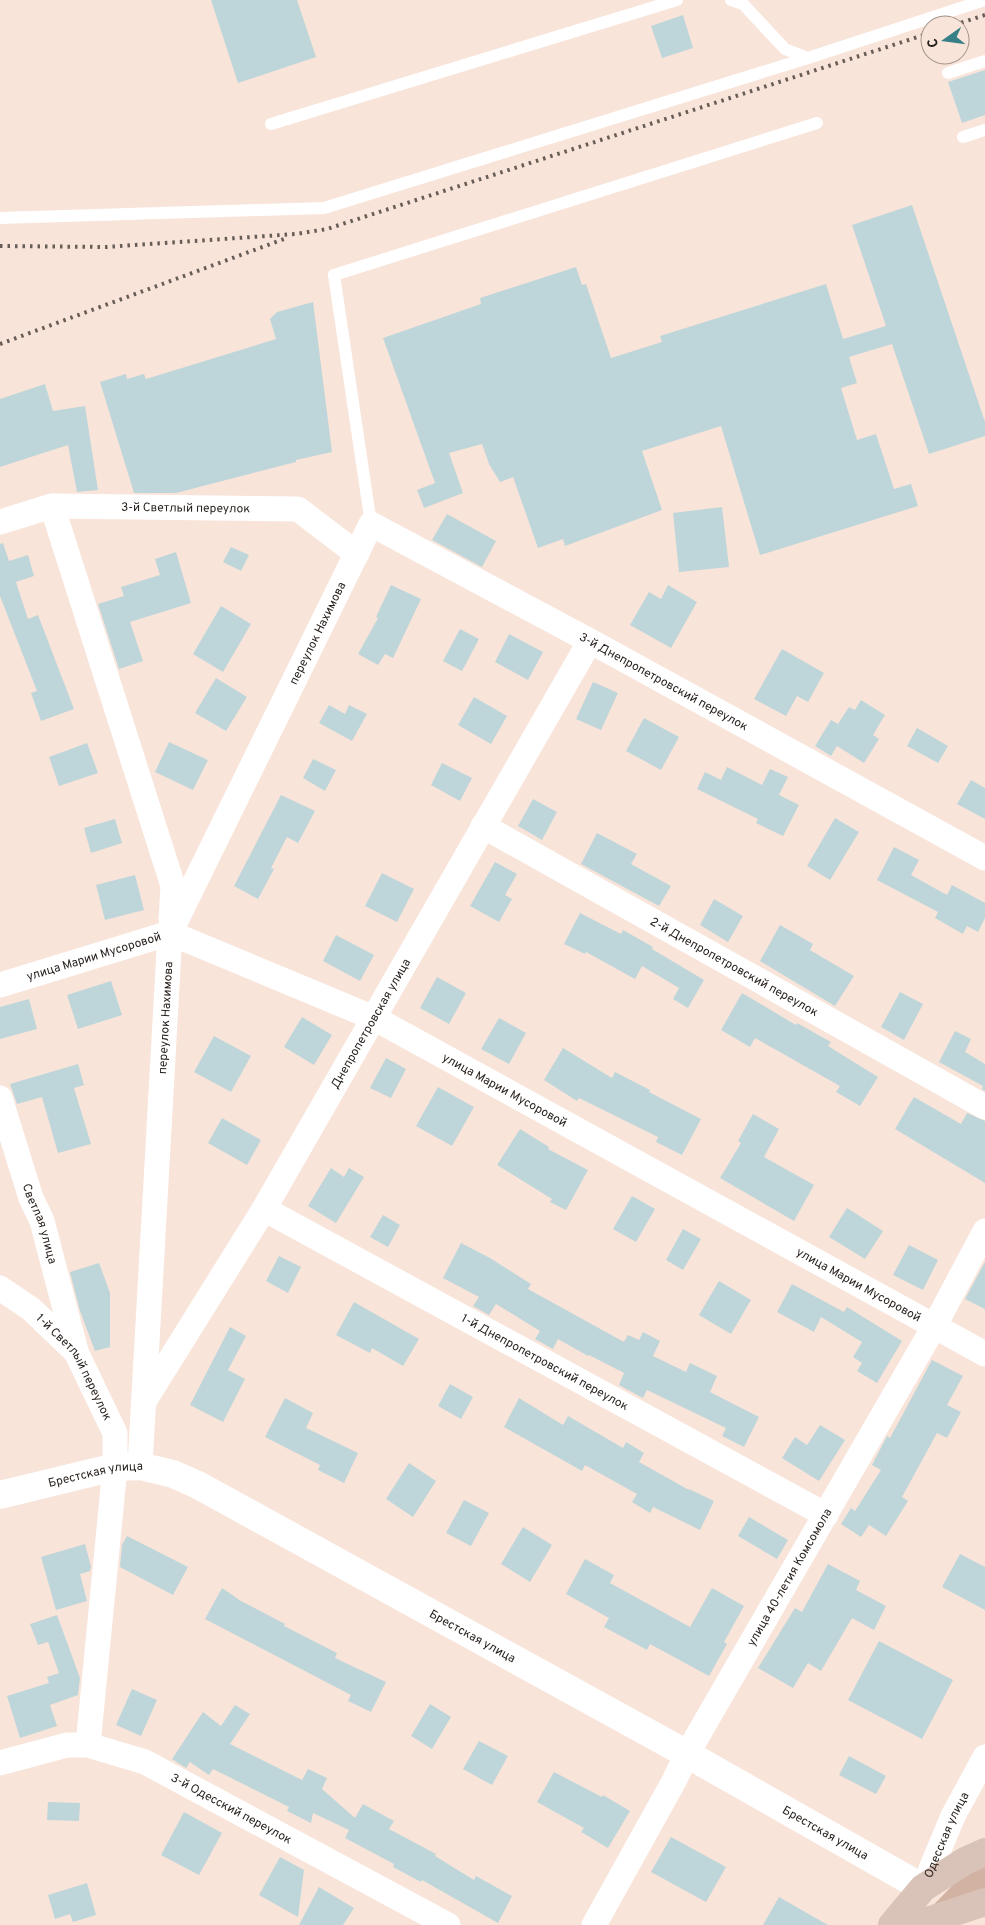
<svg xmlns="http://www.w3.org/2000/svg" width="985" height="1925" viewBox="0 0 985 1925" font-family="Overpass,sans-serif">
	<style>
		.green { fill: #d1b2a3 }
		.building { fill: #bed6d9 }
		.lines { fill: none; stroke-linecap: round; stroke-linejoin: round }
		.service { stroke: #fff; stroke-width: 12 }
		.minor { stroke: #fff; stroke-width: 25 }
		.tertiary { stroke: #fff; stroke-width: 28 }
		.secondary { stroke: #d9c2b7; stroke-width: 28 }
		.rail { stroke: #675c56; stroke-width: 4; stroke-dasharray: 2.5 5; stroke-linecap: butt }
		.labels { text-anchor: middle; stroke-width: 4.5; stroke-linejoin: round; paint-order: stroke }
		.street-label { font-size: 12px; fill: #251e1a; stroke: #f9e4da }
	</style>
	<rect width="100%" height="100%" fill="#f9e4da"/>
	<path class="green" d="M985,1862V1897L922,1917L970,1867Z"/>
	<path class="building" d="M211,0H297L316,57L238,83Z
		M683,15L693,48L662,58L651,26Z
		M985,70V115L962,123L948,82Z
		M912,205L985,422V436L929,454L892,344L849,357L857,383L841,388L857,440L876,434L894,489L911,484L918,506L760,555L721,426L642,451L662,510L565,546L563,539L538,548L513,477L500,482L489,464L482,444L449,453L463,493L424,508L417,490L435,483L383,338L481,304L480,298L576,267L582,285L586,284L611,358L662,342L660,336L826,284L843,339L886,326L852,225Z
		M313,302L332,452L296,460V462L176,493H134L100,382L126,374L127,379L144,374L146,379L276,339L270,319L277,312Z
		M45,384L53,411L85,406L98,490L77,492L68,445L0,467V399Z
		M722,507L729,567L679,572L673,513Z
		M447,514L496,541L482,567L432,540Z
		M3,543L9,561L28,555L34,576L16,582L28,619L38,615L74,709L41,721L31,693L37,691L0,596V544Z
		M231,547L249,555L241,571L223,562Z
		M176,552L191,603L130,622L143,661L119,669L98,604L124,596L121,587L160,575L155,559Z
		M391,585L421,599L393,658L385,654L378,665L358,654L378,618L376,617Z
		M668,585L697,602L671,648L630,625L649,592L661,599Z
		M221,606L251,624L223,672L193,654Z
		M460,629L479,639L462,671L443,661Z
		M509,634L543,652L528,680L495,662Z
		M782,649L824,673L808,702L797,696L786,716L754,699Z
		M216,678L247,697L226,731L195,713Z
		M593,682L618,693L601,730L576,719Z
		M474,697L507,716L491,744L458,725Z
		M861,700L885,715L873,735L879,739L864,763L837,746L831,756L815,746L831,720L838,724L849,707L855,710Z
		M329,705L345,714L349,705L367,714L352,741L319,723Z
		M644,718L679,737L661,770L626,751Z
		M917,728L948,746L938,763L907,746Z
		M169,742L208,760L193,790L155,772Z
		M87,743L98,773L59,786L49,757Z
		M313,759L336,770L325,791L303,778Z
		M442,763L472,778L460,801L431,785Z
		M727,767L762,785L770,769L788,777L779,795L799,805L783,836L756,823L758,819L697,789L705,772L721,780Z
		M971,780L985,788V819L957,804Z
		M281,795L315,811L298,843L287,837L271,868L274,869L258,899L234,886Z
		M533,799L557,812L542,840L518,826Z
		M835,818L859,832L830,880L807,866Z
		M115,819L122,843L91,853L84,828Z
		M597,833L637,854L631,864L671,886L659,906L581,864Z
		M894,847L919,860L911,875L947,895L952,885L985,903V918L978,932L967,926L963,934L935,918L938,912L877,880Z
		M495,862L517,874L505,895L512,899L499,922L470,906Z
		M382,873L414,889L397,922L365,906Z
		M135,875L144,910L105,920L96,885Z
		M714,899L743,916L728,942L700,925Z
		M580,913L621,934L623,930L653,947L652,949L704,980L688,1008L673,999L679,988L642,966L635,979L586,952L585,954L564,944Z
		M780,925L813,944L810,950L854,976L835,1006L760,961Z
		M336,935L374,955L360,981L323,961Z
		M437,977L466,993L449,1024L420,1008Z
		M111,981L122,1015L78,1029L67,995Z
		M900,992L923,1004L904,1040L881,1027Z
		M742,993L796,1025L797,1023L831,1042L828,1046L878,1077L860,1106L836,1092L840,1086L755,1038L750,1047L721,1030Z
		M29,999L37,1029L0,1039V1007Z
		M302,1017L332,1035L314,1065L284,1047Z
		M499,1018L526,1033L509,1064L481,1049Z
		M955,1031L971,1039L965,1052L985,1064V1091L982,1089L983,1086L939,1062Z
		M214,1036L251,1056L231,1092L194,1072Z
		M563,1048L612,1078L615,1072L650,1090L649,1092L701,1119L682,1155L656,1142L658,1137L579,1098L577,1101L544,1080Z
		M386,1058L406,1069L391,1098L370,1088Z
		M78,1064L84,1085L74,1088L91,1144L58,1153L42,1097L17,1104L10,1084Z
		M438,1087L474,1107L452,1146L416,1126Z
		M914,1097L961,1124L967,1113L985,1121V1183L895,1129Z
		M753,1114L779,1129L764,1157L814,1185L794,1221L720,1178L741,1143L738,1141Z
		M222,1118L261,1140L247,1165L208,1143Z
		M520,1129L549,1147L548,1149L588,1170L566,1210L550,1202L552,1199L497,1165Z
		M331,1168L344,1177L349,1168L364,1177L336,1223L308,1206Z
		M632,1196L655,1209L636,1242L613,1229Z
		M847,1208L883,1231L865,1259L829,1237Z
		M383,1215L400,1225L388,1247L370,1237Z
		M683,1229L701,1239L683,1270L666,1260Z
		M461,1243L490,1258L531,1284L528,1289L624,1342L628,1335L639,1340L643,1332L660,1341L653,1356L686,1372L690,1363L717,1376L710,1392L759,1417L744,1447L722,1436L726,1428L647,1390L643,1398L619,1385L624,1373L589,1355L588,1356L558,1339L553,1349L535,1339L540,1331L496,1304L489,1315L473,1306L479,1297L443,1278Z
		M909,1245L938,1260L923,1290L893,1275Z
		M279,1256L301,1267L288,1293L266,1281Z
		M985,1262V1309L965,1299Z
		M99,1263L110,1293V1347L95,1351L80,1311L70,1272Z
		M719,1281L751,1300L731,1334L699,1315Z
		M792,1284L844,1312L847,1307L902,1341L877,1383L857,1371L862,1363L853,1357L862,1342L821,1317L814,1332L777,1312Z
		M354,1302L419,1339L403,1366L372,1348L370,1353L336,1335Z
		M230,1327L246,1336L228,1370L245,1379L223,1422L190,1405Z
		M932,1360L963,1376L947,1405L961,1412L947,1438L937,1433L902,1497L908,1501L886,1536L869,1525L861,1537L841,1524L851,1508L855,1511L881,1470L872,1465L887,1436L890,1438Z
		M450,1384L473,1397L461,1419L438,1406Z
		M285,1398L313,1413L306,1428L358,1453L344,1483L318,1470L320,1465L265,1437Z
		M519,1398L563,1425L568,1416L623,1448L626,1442L644,1453L639,1462L689,1490V1489L714,1501L700,1530L653,1507L650,1513L632,1502L637,1494L585,1465L582,1471L504,1427Z
		M820,1425L845,1440L819,1481L782,1458L795,1437L807,1445Z
		M409,1463L436,1481L413,1517L386,1499Z
		M464,1500L489,1513L471,1546L446,1533Z
		M749,1517L788,1540L777,1559L738,1536Z
		M523,1527L552,1545L530,1582L501,1564Z
		M127,1536L188,1567L173,1595L120,1567L122,1545Z
		M85,1544L91,1567L90,1571L80,1574L87,1601L56,1610L41,1557Z
		M960,1554L985,1567V1610L942,1587Z
		M585,1559L614,1575L610,1583L690,1627L712,1588L744,1606L724,1642L727,1644L709,1676L650,1644L647,1650L604,1627L609,1618L566,1594Z
		M828,1564L860,1581L856,1590L886,1606L874,1630L852,1618L821,1671L808,1663L793,1688L758,1668L795,1608L802,1612Z
		M222,1588L241,1601L285,1624L284,1626L337,1653L335,1658L386,1682L371,1712L348,1701L351,1695L205,1619Z
		M57,1615L80,1678L78,1695L50,1705L57,1726L20,1738L7,1696L49,1683L47,1677L59,1673L48,1642L38,1645L30,1624Z
		M879,1641L953,1680L922,1739L848,1700Z
		M132,1689L157,1700L141,1736L116,1725Z
		M430,1704L451,1717L432,1749L411,1736Z
		M235,1705L250,1714L230,1744L302,1780L308,1769L327,1778L322,1789L355,1818L363,1804L394,1821L389,1829L436,1854L435,1856L474,1880L476,1876L512,1896L498,1923L422,1880L421,1882L393,1867L394,1864L345,1838L349,1830L313,1813L311,1823L287,1811L289,1807L213,1769L209,1775L190,1762L186,1768L172,1759L203,1712L221,1726Z
		M479,1741L508,1756L492,1785L463,1769Z
		M849,1756L886,1776L876,1794L839,1775Z
		M554,1772L602,1797L603,1795L630,1811L608,1848L581,1832L584,1828L537,1802Z
		M48,1802L80,1803L79,1821L47,1820Z
		M184,1812L222,1833L199,1875L161,1855Z
		M671,1837L726,1867L706,1902L651,1872Z
		M280,1857L304,1870L298,1917L259,1895Z
		M87,1883L96,1915L73,1922L70,1914L55,1919L48,1895Z
		M319,1887L354,1908L343,1925H299Z
		M779,1897L828,1925H763Z"/>
	<g class="lines">
		<path class="service" d="M731,0L743,4L785,49L808,58L985,0
			M948,73L985,61
			M271,124L677,0
			M963,137L985,130
			M0,218L324,208L808,58
			M371,524L334,275L817,123"/>
		<g class="minor">
			<path d="M52,506L173,886L171,920"/>
			<path id="s1" d="M0,522L52,506L298,509L357,554"/>
			<path id="s2" d="M483,826L985,1107"/>
			<path id="s3" d="M0,985L170,933L374,1018L985,1354"/>
			<path id="s4" d="M0,1098L31,1198L42,1221L76,1351"/>
			<path id="s5" d="M264,1209L826,1515"/>
			<path id="s6" d="M0,1288L31,1309L76,1352L115,1433V1467L88,1745"/>
			<path id="s7" d="M145,1400L264,1209L590,641"/>
			<path id="s8" d="M140,1466L170,933L371,524L590,641L985,858"/>
			<path id="s9" d="M0,1763L67,1745H88L145,1762L448,1925"/>
			<path id="s10" d="M923,1888L953,1816L985,1757"/>
			<path id="s11" d="M594,1925L674,1781L687,1754L935,1325L985,1231"/>
		</g>
		<path class="tertiary" id="s12" d="M0,1495L115,1467L140,1466L173,1474L198,1485L687,1754L923,1888"/>
		<path class="secondary" d="M892,1925L923,1888L965,1861L985,1852
			M915,1925L985,1902"/>
		<path class="rail" d="M954,25L985,15
			M0,246L106,247L296,234L327,229L930,33
			M0,344L284,239"/>
	</g>
	<g class="labels">
		<g class="street-label">
			<text dy="4" stroke="none"><textPath href="#s1" startOffset="188">3-й Светлый переулок</textPath></text>
			<text dy="4" stroke="none"><textPath href="#s8" startOffset="868">переулок Нахимова</textPath></text>
			<text dy="4" stroke="none"><textPath href="#s8" startOffset="1322">3-й Днепропетровский переулок</textPath></text>
			<text dy="4" stroke="none"><textPath href="#s3" startOffset="98">улица Марии Мусоровой</textPath></text>
			<text dy="4" stroke="none"><textPath href="#s2" startOffset="288">2-й Днепропетровский переулок</textPath></text>
			<text dy="4" stroke="none"><textPath href="#s8" startOffset="449">переулок Нахимова</textPath></text>
			<text dy="4" stroke="none"><textPath href="#s7" startOffset="439">Днепропетровская улица</textPath></text>
			<text dy="4" stroke="none"><textPath href="#s3" startOffset="548">улица Марии Мусоровой</textPath></text>
			<text dy="4" stroke="none"><textPath href="#s4" startOffset="132">Светлая улица</textPath></text>
			<text dy="4" stroke="none"><textPath href="#s3" startOffset="952">улица Марии Мусоровой</textPath></text>
			<text dy="4" stroke="none"><textPath href="#s5" startOffset="320">1-й Днепропетровский переулок</textPath></text>
			<text dy="4" stroke="none"><textPath href="#s6" startOffset="111">1-й Светлый переулок</textPath></text>
			<text dy="4" stroke="none"><textPath href="#s12" startOffset="98">Брестская улица</textPath></text>
			<text dy="4" stroke="none"><textPath href="#s11" startOffset="399">улица 40-летия Комсомола</textPath></text>
			<text dy="4" stroke="none"><textPath href="#s12" startOffset="518">Брестская улица</textPath></text>
			<text dy="4" stroke="none"><textPath href="#s9" startOffset="248">3-й Одесский переулок</textPath></text>
			<text dy="4" stroke="none"><textPath href="#s12" startOffset="922">Брестская улица</textPath></text>
			<text dy="4" stroke="none"><textPath href="#s10" startOffset="58">Одесская улица</textPath></text>
		</g>
	</g>
	<g transform="translate(945 40) rotate(256)"><circle r="24" fill="#f9e4da" stroke="#a4958d"/>
	<path d="M0-4L9 19L0 12L-9 19Z" fill="#377f86"/>
	<text y="-8" font-size="14" font-weight="bold" text-anchor="middle" fill="#251e1a">С</text>
	</g>
</svg>
